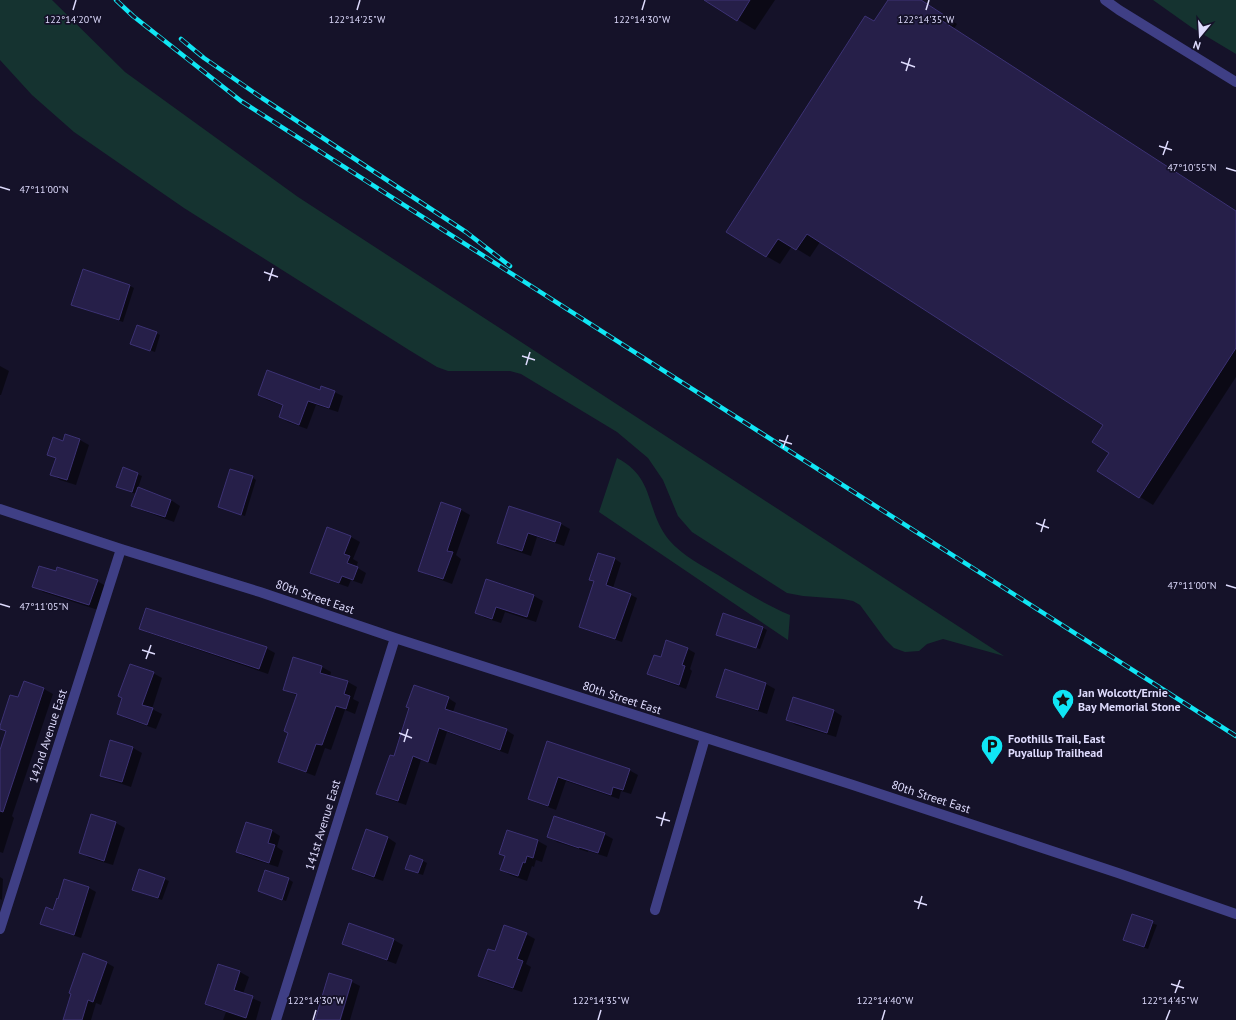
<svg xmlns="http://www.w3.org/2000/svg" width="1236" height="1020" viewBox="0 0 1236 1020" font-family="'PT Sans',sans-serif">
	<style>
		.green { fill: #153330 }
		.shadow { fill: #0007 }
		.building { fill: #261f49; stroke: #3c3274 }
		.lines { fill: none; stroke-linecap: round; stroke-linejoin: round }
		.minor { stroke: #3f3f85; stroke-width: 10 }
		.rail-casing { stroke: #10e6f4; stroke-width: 4.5 }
		.rail { stroke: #151229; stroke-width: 3; stroke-dasharray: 9; stroke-linecap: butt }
		.ticks { fill: none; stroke: #dedbfd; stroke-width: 1.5 }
		.labels { text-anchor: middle; stroke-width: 3.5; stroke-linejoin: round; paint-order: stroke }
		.street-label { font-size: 12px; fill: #dedbfd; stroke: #151229 }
		.poi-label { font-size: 12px; font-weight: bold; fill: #dedbfd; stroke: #151229; text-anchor: start }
		.ticks-label { font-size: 10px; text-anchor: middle; fill: #dedbfd; stroke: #151229; stroke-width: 3.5; stroke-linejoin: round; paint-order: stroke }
	</style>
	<rect width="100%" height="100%" fill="#151229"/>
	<path class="green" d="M0,0H52L125,72L298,197L1004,656L943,639L927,644L919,651L905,652L894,648L885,639L860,605L853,601L843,599L803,596L787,593L692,532L678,516L663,480L648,458L617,432L521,374L510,371H448L437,367L409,350L184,208L74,132L32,95L0,60Z
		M1153,0H1236V54L1191,27Z
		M617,458C656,478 645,511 669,540C683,556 701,565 718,575C742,590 764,604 790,615L788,640L599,512Z"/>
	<path class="shadow" d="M706,0H775L755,30Z
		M889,0H920L957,24L954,29L1236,211V377L1153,505L1098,471L1110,452L1105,425L820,242L810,257L792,246L780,264L766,256L875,22Z
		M130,286L134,288L123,322L72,305Z
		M156,333L160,335L155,352L132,344Z
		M0,366L9,371L1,395H0Z
		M320,391L334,392L343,396L338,412L316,405L307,429L288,422L280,417L284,406L267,400L259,395Z
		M65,436L80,440L89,445L76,485L60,480L51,474L56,459L49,455L63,442Z
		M123,469L142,476L138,488L171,500L180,506L174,522L141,510L132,505L136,494L117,486Z
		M252,477L256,480L245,516L219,507Z
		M442,503L461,510L470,515L456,555L461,559L452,584L428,575L419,570Z
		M510,507L561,524L570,529L564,546L537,537L531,556L507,548L498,543Z
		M328,528L351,537L360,542L353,559L358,562L356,567L366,573L362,584L351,580L348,587L320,577L311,572Z
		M599,554L615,559L621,563L613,588L631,595L637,598L622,642L587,630L580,626L595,582L590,579Z
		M487,580L534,596L543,601L536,622L505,612L501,623L485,618L476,612Z
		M97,581L106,586L98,610L43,592L34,586Z
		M140,628L266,648L275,653L268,674L149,633Z
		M763,628L767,630L760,649L722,636Z
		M667,642L688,649L695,653L690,669L692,671L686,689L656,678L649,674L661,659Z
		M294,658L322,667L331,672L330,677L348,682L357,687L353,699L359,702L355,714L345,710L331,750L325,748L315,776L288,766L279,761L289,733L298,696L285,690Z
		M725,670L766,684L775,689L767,714L726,701L717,696Z
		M153,673L162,678L152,709L162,714L156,729L127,719L118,713Z
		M25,682L44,689L53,694L12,816L14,818L3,853L0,852V753L7,732L0,728L19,699Z
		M448,698L456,703L453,712L506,730L514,735L508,754L447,732L436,765L421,760L406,805L385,798L377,793L395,758Z
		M834,711L842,716L836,737L796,725L787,720Z
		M111,741L133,748L142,753L131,787L110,780L101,775Z
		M548,743L629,770L638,775L631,794L621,791L619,799L566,781L556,810L537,803L529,799Z
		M92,815L116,823L125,828L113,865L89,858L80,852Z
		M272,831L280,836L277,847L283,851L278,867L246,857L237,852Z
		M508,831L538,841L547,846L542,862L536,860L534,867L532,866L527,881L510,875L502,870L506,857L501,854Z
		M604,834L613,839L607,857L588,851V852L557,842L548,836Z
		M387,837L396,843L383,881L362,874L353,869Z
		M423,861L427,863L423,875L410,871Z
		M0,877L3,879L2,900L0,899Z
		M164,879L169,881L162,900L138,892Z
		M288,879L293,882L286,901L259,891Z
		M65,880L89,888L96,892L81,938L49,927L41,923L54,911Z
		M1132,915L1157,925L1148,949L1128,942Z
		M350,924L394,940L403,945L396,964L352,948L343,943Z
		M526,934L535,939L526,964L531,967L522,992L488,981L479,975L495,952Z
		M84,955L107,963L114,967L101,1005L96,1003L91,1020H64Z
		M219,965L240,972L249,977L243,994L261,1002L256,1020H223L226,1012L215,1009L206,1004Z
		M352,982L360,986L350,1020H341Z"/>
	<path class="building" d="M704,0H750L737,21Z
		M888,0H921L944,15L941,20L1236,211V348L1139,498L1097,471L1109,453L1092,442L1103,425L807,234L796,250L778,239L766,257L726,232L865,16L874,21Z
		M83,269L130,285L119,320L71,305Z
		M137,325L157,332L150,351L130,344Z
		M267,370L320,390L321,386L335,391L329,408L308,401L299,425L279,417L283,405L258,395Z
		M65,434L80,439L67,480L50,475L56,458L47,455L53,437L63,441Z
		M123,467L138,473L132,492L116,487Z
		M230,469L253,476L241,515L218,507Z
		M138,487L171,500L165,517L131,506Z
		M441,502L461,509L447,551L453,552L443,579L418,571Z
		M509,506L561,523L555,542L528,533L522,551L497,543Z
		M327,527L351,536L344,554L350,556L347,563L358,567L353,580L342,576L339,583L310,573Z
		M598,553L615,558L606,585L631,594L615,639L579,627L594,581L589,580Z
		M39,566L56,571L57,567L98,580L89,605L32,587Z
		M486,579L534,595L527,617L496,607L492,619L475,613Z
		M146,608L267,647L259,669L139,629Z
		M723,613L763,627L756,648L716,635Z
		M666,640L688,648L682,665L685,666L679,685L647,674L654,655L661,657Z
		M293,657L322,666L320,673L348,681L344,694L350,696L346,709L336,706L322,745L316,744L306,772L278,762L288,733L284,731L297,694L283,690Z
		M130,664L154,672L142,705L153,708L147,725L117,714L122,698L118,696Z
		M725,669L766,683L758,710L716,697Z
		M24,681L44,688L3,812L0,811V750L6,731L0,729V726L10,695L18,697Z
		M414,685L449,697L445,709L507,729L500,750L439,728L428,762L413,756L398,801L376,794L390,755L394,756L409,708L406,707Z
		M793,697L834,710L827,733L786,720Z
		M110,740L133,747L122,782L100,776Z
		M547,741L630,769L623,790L613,787L611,795L558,777L548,806L528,799Z
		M91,814L116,822L104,861L79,853Z
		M554,816L605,833L598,853L579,847V848L547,837Z
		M246,822L272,830L268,843L275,845L269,863L236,852Z
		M366,829L388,837L374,877L352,869Z
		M507,830L538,840L533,858L527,856L525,863L523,862L518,876L500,870L505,856L499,854Z
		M410,855L423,860L418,873L405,869Z
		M139,869L165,878L158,898L132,890Z
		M265,870L289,878L282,900L258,891Z
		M64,879L89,887L74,935L40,924L46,907L53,910L57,898L58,899Z
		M1132,914L1153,921L1144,947L1123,940Z
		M349,923L394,939L387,960L342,944Z
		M504,925L527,933L517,959L523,961L513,988L478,976L488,949L495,951Z
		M83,953L107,962L93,1002L88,1000L82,1020H63L71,994L69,993Z
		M218,964L240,971L234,990L253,996L246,1018L205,1004Z
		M329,973L352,980L340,1020H315Z"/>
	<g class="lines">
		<path class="minor" d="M1105,0L1119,10L1236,82
			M0,509L121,549L260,592L395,638L853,785L1118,873L1236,914
			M655,910L705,738
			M0,929L121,549
			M276,1020L395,638"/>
		<g class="rail-casing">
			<path id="rail" d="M116,0L133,16L241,101L1236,736
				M181,39L204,58L262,98L466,232L510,266"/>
		</g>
		<use href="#rail" class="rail"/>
	</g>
	<path class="ticks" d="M73,10L76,0M357,10L360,0M642,10L645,0M926,10L929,0M901,62L915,67M906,71L910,58M1159,146L1172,150M1163,155L1168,141M1226,168L1236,171M0,187L10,190M264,272L278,277M269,281L273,268M522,356L535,360M526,365L530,352M779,440L792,444M783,448L788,435M1036,523L1049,528M1041,532L1045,519M1226,585L1236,588M0,604L10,607M142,650L155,654M146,659L151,645M399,733L412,738M404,742L408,729M656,817L670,821M661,826L665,812M914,901L927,905M918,909L922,896M1171,984L1184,988M1175,993L1180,980M313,1020L316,1010M598,1020L601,1010M882,1020L885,1010M1166,1020L1170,1010"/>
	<defs>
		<g id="sight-pin" transform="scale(1.15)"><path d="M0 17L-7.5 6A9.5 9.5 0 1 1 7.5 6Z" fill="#10e6f4" stroke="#151229"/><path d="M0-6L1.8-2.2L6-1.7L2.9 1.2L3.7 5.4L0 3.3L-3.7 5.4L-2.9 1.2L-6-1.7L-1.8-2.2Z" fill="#111"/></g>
		<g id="parking-pin" transform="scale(1.15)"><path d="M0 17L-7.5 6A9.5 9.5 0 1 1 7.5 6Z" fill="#10e6f4" stroke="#151229"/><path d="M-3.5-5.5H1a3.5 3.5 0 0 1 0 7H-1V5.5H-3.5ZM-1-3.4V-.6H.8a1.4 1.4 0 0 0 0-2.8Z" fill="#111"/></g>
	</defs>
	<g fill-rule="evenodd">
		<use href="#sight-pin" x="1063" y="700"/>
		<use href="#parking-pin" x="992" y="746"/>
	</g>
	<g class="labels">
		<g class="street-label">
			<text transform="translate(315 597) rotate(19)" y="4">80th Street East</text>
			<text transform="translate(622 698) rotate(18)" y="4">80th Street East</text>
			<text transform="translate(48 736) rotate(-72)" y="4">142nd Avenue East</text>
			<text transform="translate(931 797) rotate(18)" y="4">80th Street East</text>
			<text transform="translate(323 825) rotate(-73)" y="4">141st Avenue East</text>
		</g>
		<g class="poi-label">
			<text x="1078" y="697">Jan Wolcott/Ernie<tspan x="1078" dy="14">Bay Memorial Stone</tspan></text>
			<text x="1008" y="743">Foothills Trail, East<tspan x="1008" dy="14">Puyallup Trailhead</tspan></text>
		</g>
	</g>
	<g class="ticks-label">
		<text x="73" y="23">122°14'20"W</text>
		<text x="357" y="23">122°14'25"W</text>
		<text x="642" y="23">122°14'30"W</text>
		<text x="926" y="23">122°14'35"W</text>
		<text x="1192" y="171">47°10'55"N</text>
		<text x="44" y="193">47°11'00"N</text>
		<text x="1192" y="589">47°11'00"N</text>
		<text x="44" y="610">47°11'05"N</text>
		<text x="1170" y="1004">122°14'45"W</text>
		<text x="316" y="1004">122°14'30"W</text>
		<text x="601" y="1004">122°14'35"W</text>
		<text x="885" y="1004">122°14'40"W</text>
	</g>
	<g transform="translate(1200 36) rotate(198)" stroke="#151229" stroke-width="3" paint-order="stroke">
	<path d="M0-3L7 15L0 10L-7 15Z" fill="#dedbfd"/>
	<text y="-6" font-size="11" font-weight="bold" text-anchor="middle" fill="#dedbfd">N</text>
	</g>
</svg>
